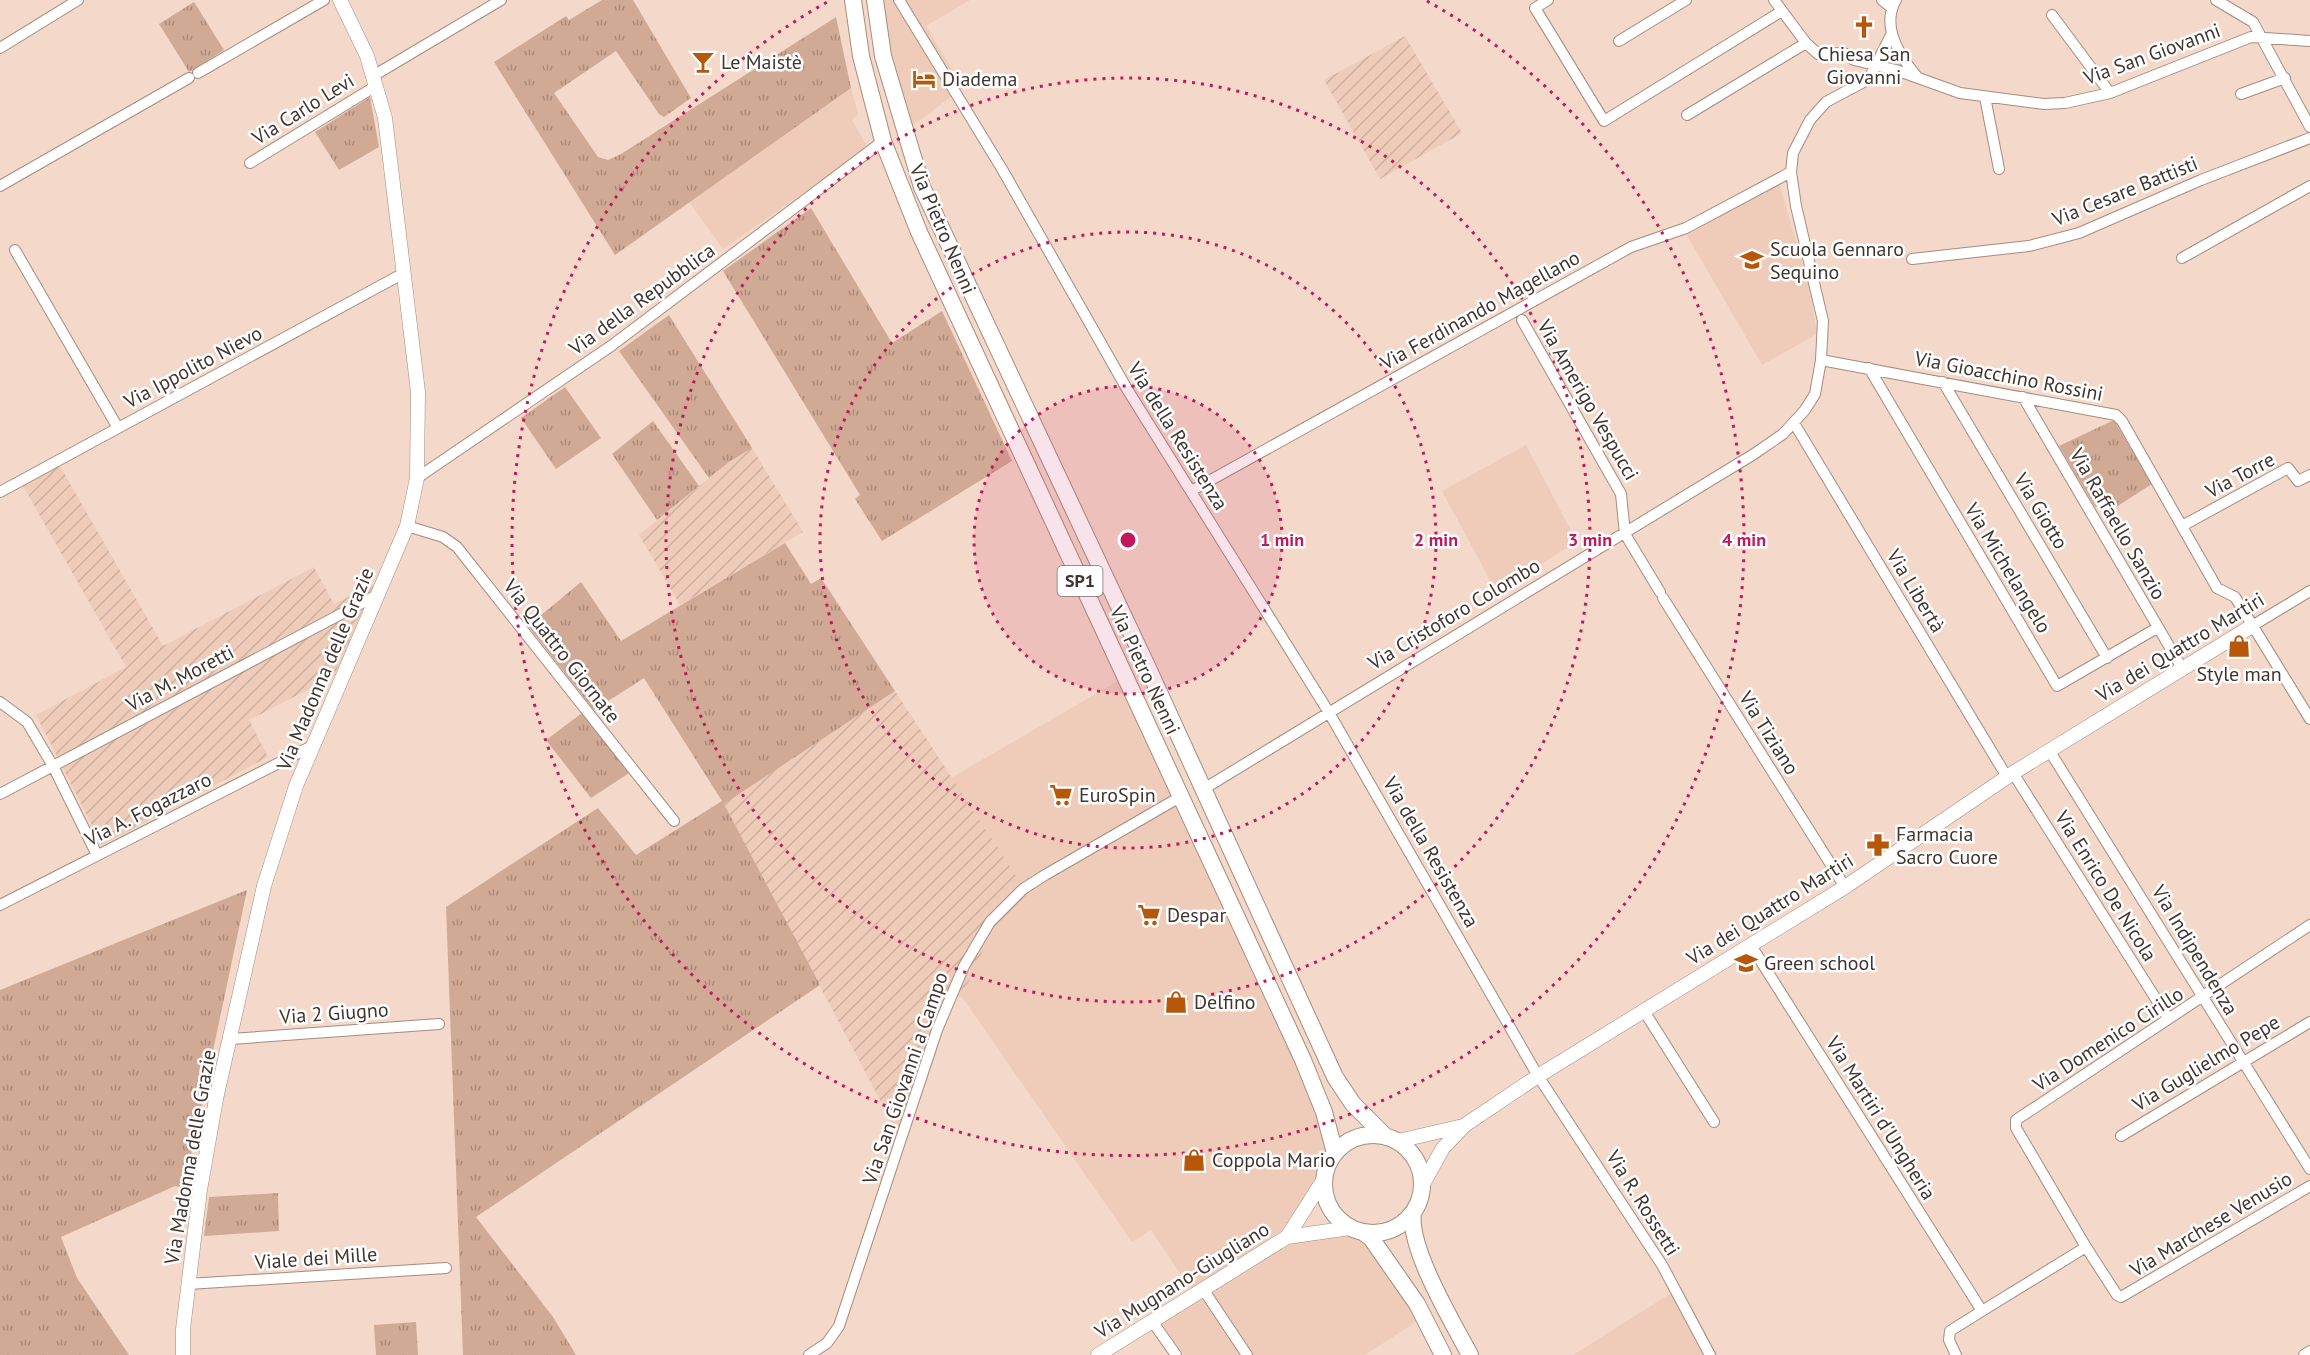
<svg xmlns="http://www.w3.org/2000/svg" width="2310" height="1355" viewBox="0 0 2310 1355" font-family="'PT Sans',sans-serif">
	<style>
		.built { fill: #eeccb9 }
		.industrial { fill: url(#industrial-furrows) }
		.grass { fill: url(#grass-tufts) }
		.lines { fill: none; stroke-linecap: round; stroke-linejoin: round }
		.street-casing { stroke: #a58c7e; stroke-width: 12 }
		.secondary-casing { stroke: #a58c7e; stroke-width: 15 }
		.primary-casing { stroke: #a58c7e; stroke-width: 18 }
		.street { stroke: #fff; stroke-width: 10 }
		.secondary { stroke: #fff; stroke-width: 14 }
		.primary { stroke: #fff; stroke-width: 16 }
		.ring { fill: none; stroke: #c2185b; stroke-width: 3; stroke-dasharray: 3 6 }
		.labels { text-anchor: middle; stroke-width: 5; stroke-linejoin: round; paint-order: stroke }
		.shield { fill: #fff; stroke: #79726d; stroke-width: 1.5 }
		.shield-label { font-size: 18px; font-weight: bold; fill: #40352f }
		.poi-label { font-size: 20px; fill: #40352f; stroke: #fff; text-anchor: start }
		.street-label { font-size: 20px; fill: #40352f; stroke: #fff }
		.centre { fill: #c2185b; stroke: #fff; stroke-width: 3 }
		.ring-label { font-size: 18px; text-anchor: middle; font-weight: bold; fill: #c2185b; stroke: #fff; stroke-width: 5; stroke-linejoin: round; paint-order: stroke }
	</style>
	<defs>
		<pattern id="industrial-furrows" width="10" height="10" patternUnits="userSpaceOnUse" patternTransform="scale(1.5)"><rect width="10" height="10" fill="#eeccb9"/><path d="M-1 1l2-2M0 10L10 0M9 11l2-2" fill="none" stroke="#cdb09f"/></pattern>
		<pattern id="grass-tufts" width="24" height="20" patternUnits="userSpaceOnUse" patternTransform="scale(1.5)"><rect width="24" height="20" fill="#d0aa95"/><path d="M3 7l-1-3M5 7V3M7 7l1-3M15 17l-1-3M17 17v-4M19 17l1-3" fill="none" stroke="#aa8b7a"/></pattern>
	</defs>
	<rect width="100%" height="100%" fill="#f4d8c9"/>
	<path class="built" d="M882,0H970L926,26L963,88L907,130L888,53Z
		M851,88L858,114L852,120L866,144L862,152L723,249L689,202Z
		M1779,183L1809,285L1817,334L1762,365L1687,235Z
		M1526,445L1577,542L1496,591L1442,491Z
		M1121,679L1290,1042L1330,1152L1323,1163L1320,1176L1283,1233L1192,1291L1151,1230L1132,1242L962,997L983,951L1014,911L1030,897L951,778Z
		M1349,1232L1363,1237L1419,1320L1365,1355H1184L1160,1321L1288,1242Z
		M1681,1287L1718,1355H1573Z"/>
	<path class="industrial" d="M1405,36L1462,133L1380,179L1324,80Z
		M752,448L803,532L680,605L639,535L729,462Z
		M60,466L163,646L314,567L334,604L374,584L334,676L249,720L268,757L102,845L36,715L126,667L23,486Z
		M895,691L1030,897L1014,911L983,951L962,997L948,994L900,1138L724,804Z"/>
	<path class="grass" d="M602,0H633L691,98L664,117L659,114L616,51L554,93L598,157L608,160L621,154L836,17L851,88L615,255L494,62L566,16L569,20Z
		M194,2L224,50L189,72L159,24Z
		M370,97L379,147L339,170L315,132Z
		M811,208L892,343L942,311L1012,461L882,541L855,499L860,495L723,271Z
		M669,315L752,448L729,462L709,478L619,351Z
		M565,387L601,438L556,469L521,418Z
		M2114,420L2152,484L2113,509L2103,503L2095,507L2059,446Z
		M653,421L699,486L657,520L612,454Z
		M785,543L811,584L821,578L895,691L724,804L820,985L476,1217L553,1317L576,1355H463L446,907L598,808L636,855L722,801L644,678L594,710L528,626L581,582L621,641Z
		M582,713L629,773L591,798L546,740Z
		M247,890L184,1188L175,1186L61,1237L77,1278L129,1355H0V990Z
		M278,1193L279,1231L204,1236L209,1197Z
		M416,1322L418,1355H376L374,1325Z"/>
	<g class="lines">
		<g class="street-casing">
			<path id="street" d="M899,0L1002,169L1127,389L1328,711L1538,1076L1662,1265L1710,1355
				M1548,0L1535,8L1604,121L1782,11
				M1774,0L1806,43
				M1882,0L1892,8
				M1896,0C1880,27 1901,58 1918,78
				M2216,0L2253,22L2310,127
				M2052,15L2110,93
				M1619,41L1686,0
				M0,48L78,0
				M198,73L324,0
				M373,76L501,0
				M2241,94L2285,78
				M1985,97L1999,169
				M1687,115L1806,43L1818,54L1844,53L1854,60L1896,70L1960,93L2044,104L2065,103L2110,93L2251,37L2310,41
				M250,163L376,86
				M0,186L189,78
				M15,250L118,428
				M2182,258L2310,186
				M1912,259L2029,246L2079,233L2201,180L2310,138
				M1522,320L1621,494L1625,534L1660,592
				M1821,360L2116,415L2122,421L2217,588L2235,597L2310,719
				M1869,368L2057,686L2157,628
				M1943,382L2107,658
				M2023,397L2182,668
				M1794,423L2007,777
				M417,478L611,346L883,141
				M1191,491L1631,247L1686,228L1791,172
				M0,492L404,273
				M407,526L443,537L457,547L674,821
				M2182,526L2288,468L2298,481L2310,475
				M1663,598L1845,887
				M2252,626L2310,591
				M0,702L27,722L53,766L97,855
				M2049,750L2310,1169
				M2013,773L2168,1018
				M1202,790L1754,454L1783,434L1805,410L1815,394L1821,360L1823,321L1796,206L1791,172L1793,153L1810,120L1826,102L1869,79L1892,33
				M0,794L377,595
				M0,905L312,746
				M1750,944L1982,1311L1950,1331L1949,1340L1956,1355
				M1644,1011L1714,1122
				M231,1039L439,1024
				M2121,1136L2310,1022
				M2086,1247L2117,1295L2121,1297L2310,1186
				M188,1284L446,1268
				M1203,1289L1247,1355
				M1982,1311L2086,1247L2016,1128V1120L2310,925
				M1152,1321L1176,1355
				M809,1355L827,1343L839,1326L937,1030L964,966L990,922L1023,889L1045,875L1180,797
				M2304,1355L2310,1351"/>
		</g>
		<g class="secondary-casing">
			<path id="secondary" d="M1398,1141L1463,1126
				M1423,1184L1443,1148L1465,1125L1538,1076L1845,887L2013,773L2252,626
				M1287,1237L1324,1179
				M183,1355V1329L200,1190L216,1099L264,886L296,786L407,526L417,478L418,392L385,118L367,56L340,0
				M1098,1355L1287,1237L1350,1228"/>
		</g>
		<g class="primary-casing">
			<path id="primary" d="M853,0L861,56L883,141L919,232L1303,1060L1324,1112L1335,1153
				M875,0L883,56L922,187L1147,666L1335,1077L1353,1104L1385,1136
				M1324 1184a49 49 0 1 1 98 0a49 49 0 1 1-98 0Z
				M1413,1213C1408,1248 1453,1323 1470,1355
				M1364,1233L1371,1238L1417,1304L1443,1355"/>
		</g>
		<use href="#street" class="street"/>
		<use href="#secondary" class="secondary"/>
		<use href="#primary" class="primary"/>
	</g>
	<circle cx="1128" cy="540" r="154" fill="#c2185b" fill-opacity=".12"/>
	<g class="ring">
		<circle cx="1128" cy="540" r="154"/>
		<circle cx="1128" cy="540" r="308"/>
		<circle cx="1128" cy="540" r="462"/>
		<path d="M1427 1A616 616 0 1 1 829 1"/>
	</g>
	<defs>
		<g id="church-bare" transform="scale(1.8)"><path d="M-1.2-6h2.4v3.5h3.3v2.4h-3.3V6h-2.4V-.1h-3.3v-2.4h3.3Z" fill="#b6570a" stroke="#fff" stroke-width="2.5" paint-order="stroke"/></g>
		<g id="bar-bare" transform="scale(1.8)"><path d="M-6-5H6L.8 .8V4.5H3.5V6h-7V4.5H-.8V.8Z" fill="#b6570a" stroke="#fff" stroke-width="2.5" paint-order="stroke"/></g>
		<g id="hotel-bare" transform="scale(1.8)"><path d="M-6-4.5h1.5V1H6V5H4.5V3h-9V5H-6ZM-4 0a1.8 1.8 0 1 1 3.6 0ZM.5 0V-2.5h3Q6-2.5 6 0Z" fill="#b6570a" stroke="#fff" stroke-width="2.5" paint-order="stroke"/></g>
		<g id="school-bare" transform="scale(1.8)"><path d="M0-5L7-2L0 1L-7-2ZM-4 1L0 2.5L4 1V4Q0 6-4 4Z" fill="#b6570a" stroke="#fff" stroke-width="2.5" paint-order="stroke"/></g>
		<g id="shop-bare" transform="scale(1.8)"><path d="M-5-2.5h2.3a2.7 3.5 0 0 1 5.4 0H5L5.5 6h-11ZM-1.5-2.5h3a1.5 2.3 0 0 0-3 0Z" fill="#b6570a" stroke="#fff" stroke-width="2.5" paint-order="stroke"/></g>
		<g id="supermarket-bare" transform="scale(1.8)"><path d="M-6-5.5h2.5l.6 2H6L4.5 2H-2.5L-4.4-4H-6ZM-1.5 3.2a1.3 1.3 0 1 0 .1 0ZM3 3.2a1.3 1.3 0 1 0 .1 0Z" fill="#b6570a" stroke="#fff" stroke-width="2.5" paint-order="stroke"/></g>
		<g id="pharmacy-bare" transform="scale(1.8)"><path d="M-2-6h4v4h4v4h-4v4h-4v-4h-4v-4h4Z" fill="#b6570a" stroke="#fff" stroke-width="2.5" paint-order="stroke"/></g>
	</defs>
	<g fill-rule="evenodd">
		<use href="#church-bare" x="1864" y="27"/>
		<use href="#bar-bare" x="703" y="62"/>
		<use href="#hotel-bare" x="924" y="79"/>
		<use href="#school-bare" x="1752" y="260"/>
		<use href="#shop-bare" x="2239" y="646"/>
		<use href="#supermarket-bare" x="1061" y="795"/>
		<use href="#pharmacy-bare" x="1878" y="845"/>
		<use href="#supermarket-bare" x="1149" y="915"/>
		<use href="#school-bare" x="1746" y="963"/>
		<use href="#shop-bare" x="1176" y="1002"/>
		<use href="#shop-bare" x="1194" y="1160"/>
	</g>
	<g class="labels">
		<rect class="shield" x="1057.5" y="566" width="45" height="30" rx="4.5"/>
		<g class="shield-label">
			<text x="1080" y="587">SP1</text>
		</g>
		<g class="poi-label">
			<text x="1864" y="61" text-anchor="middle">Chiesa San<tspan x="1864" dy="23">Giovanni</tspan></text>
			<text x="721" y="69">Le Maistè</text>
			<text x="942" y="86">Diadema</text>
			<text x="1770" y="256">Scuola Gennaro<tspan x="1770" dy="23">Sequino</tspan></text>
			<text x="2239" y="681" text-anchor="middle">Style man</text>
			<text x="1079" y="802">EuroSpin</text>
			<text x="1896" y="841">Farmacia<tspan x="1896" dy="23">Sacro Cuore</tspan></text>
			<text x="1167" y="922">Despar</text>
			<text x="1764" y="970">Green school</text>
			<text x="1194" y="1009">Delfino</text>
			<text x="1212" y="1167">Coppola Mario</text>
		</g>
		<g class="street-label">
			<text transform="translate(2152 54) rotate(-20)" y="7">Via San Giovanni</text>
			<text transform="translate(303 109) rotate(-32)" y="7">Via Carlo Levi</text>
			<text transform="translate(2125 191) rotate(-22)" y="7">Via Cesare Battisti</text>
			<text transform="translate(943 229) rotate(67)" y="7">Via Pietro Nenni</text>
			<text transform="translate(642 299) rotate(-36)" y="7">Via della Repubblica</text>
			<text transform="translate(1480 310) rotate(-29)" y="7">Via Ferdinando Magellano</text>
			<text transform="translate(193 367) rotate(-28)" y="7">Via Ippolito Nievo</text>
			<text transform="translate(2009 376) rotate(11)" y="7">Via Gioacchino Rossini</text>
			<text transform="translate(1588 400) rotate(60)" y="7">Via Amerigo Vespucci</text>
			<text transform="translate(1178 436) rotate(58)" y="7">Via della Resistenza</text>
			<text transform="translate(2240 475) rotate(-28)" y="7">Via Torre</text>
			<text transform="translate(2041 511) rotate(59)" y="7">Via Giotto</text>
			<text transform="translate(2118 524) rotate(60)" y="7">Via Raffaello Sanzio</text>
			<text transform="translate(2008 568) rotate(59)" y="7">Via Michelangelo</text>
			<text transform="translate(1916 591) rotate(59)" y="7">Via Libertà</text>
			<text transform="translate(1454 614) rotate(-31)" y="7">Via Cristoforo Colombo</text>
			<text transform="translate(2180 647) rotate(-31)" y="7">Via dei Quattro Martiri</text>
			<text transform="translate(562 651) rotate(52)" y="7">Via Quattro Giornate</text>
			<text transform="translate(325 669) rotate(-67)" y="7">Via Madonna delle Grazie</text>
			<text transform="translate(1145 670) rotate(65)" y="7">Via Pietro Nenni</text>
			<text transform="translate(180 678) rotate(-28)" y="7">Via M. Moretti</text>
			<text transform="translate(1769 733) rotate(58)" y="7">Via Tiziano</text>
			<text transform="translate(148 809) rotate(-27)" y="7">Via A. Fogazzaro</text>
			<text transform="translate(1431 852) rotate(60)" y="7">Via della Resistenza</text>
			<text transform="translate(2106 886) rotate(58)" y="7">Via Enrico De Nicola</text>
			<text transform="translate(1770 909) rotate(-32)" y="7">Via dei Quattro Martiri</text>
			<text transform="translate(2195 950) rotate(59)" y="7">Via Indipendenza</text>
			<text transform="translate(334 1013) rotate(-4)" y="7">Via 2 Giugno</text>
			<text transform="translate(2108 1039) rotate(-33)" y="7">Via Domenico Cirillo</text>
			<text transform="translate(2206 1063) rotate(-31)" y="7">Via Guglielmo Pepe</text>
			<text transform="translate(905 1078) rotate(-71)" y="7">Via San Giovanni a Campo</text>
			<text transform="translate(1881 1118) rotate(58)" y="7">Via Martiri d'Ungheria</text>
			<text transform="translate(190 1157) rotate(-80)" y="7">Via Madonna delle Grazie</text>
			<text transform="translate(1643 1203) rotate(58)" y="7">Via R. Rossetti</text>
			<text transform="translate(2211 1224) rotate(-31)" y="7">Via Marchese Venusio</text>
			<text transform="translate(316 1258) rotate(-4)" y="7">Viale dei Mille</text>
			<text transform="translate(1182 1280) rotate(-32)" y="7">Via Mugnano-Giugliano</text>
		</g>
	</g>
	<circle cx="1128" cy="540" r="9" class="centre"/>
	<g class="ring-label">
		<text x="1282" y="546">1 min</text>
		<text x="1436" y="546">2 min</text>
		<text x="1590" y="546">3 min</text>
		<text x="1744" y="546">4 min</text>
	</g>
</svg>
